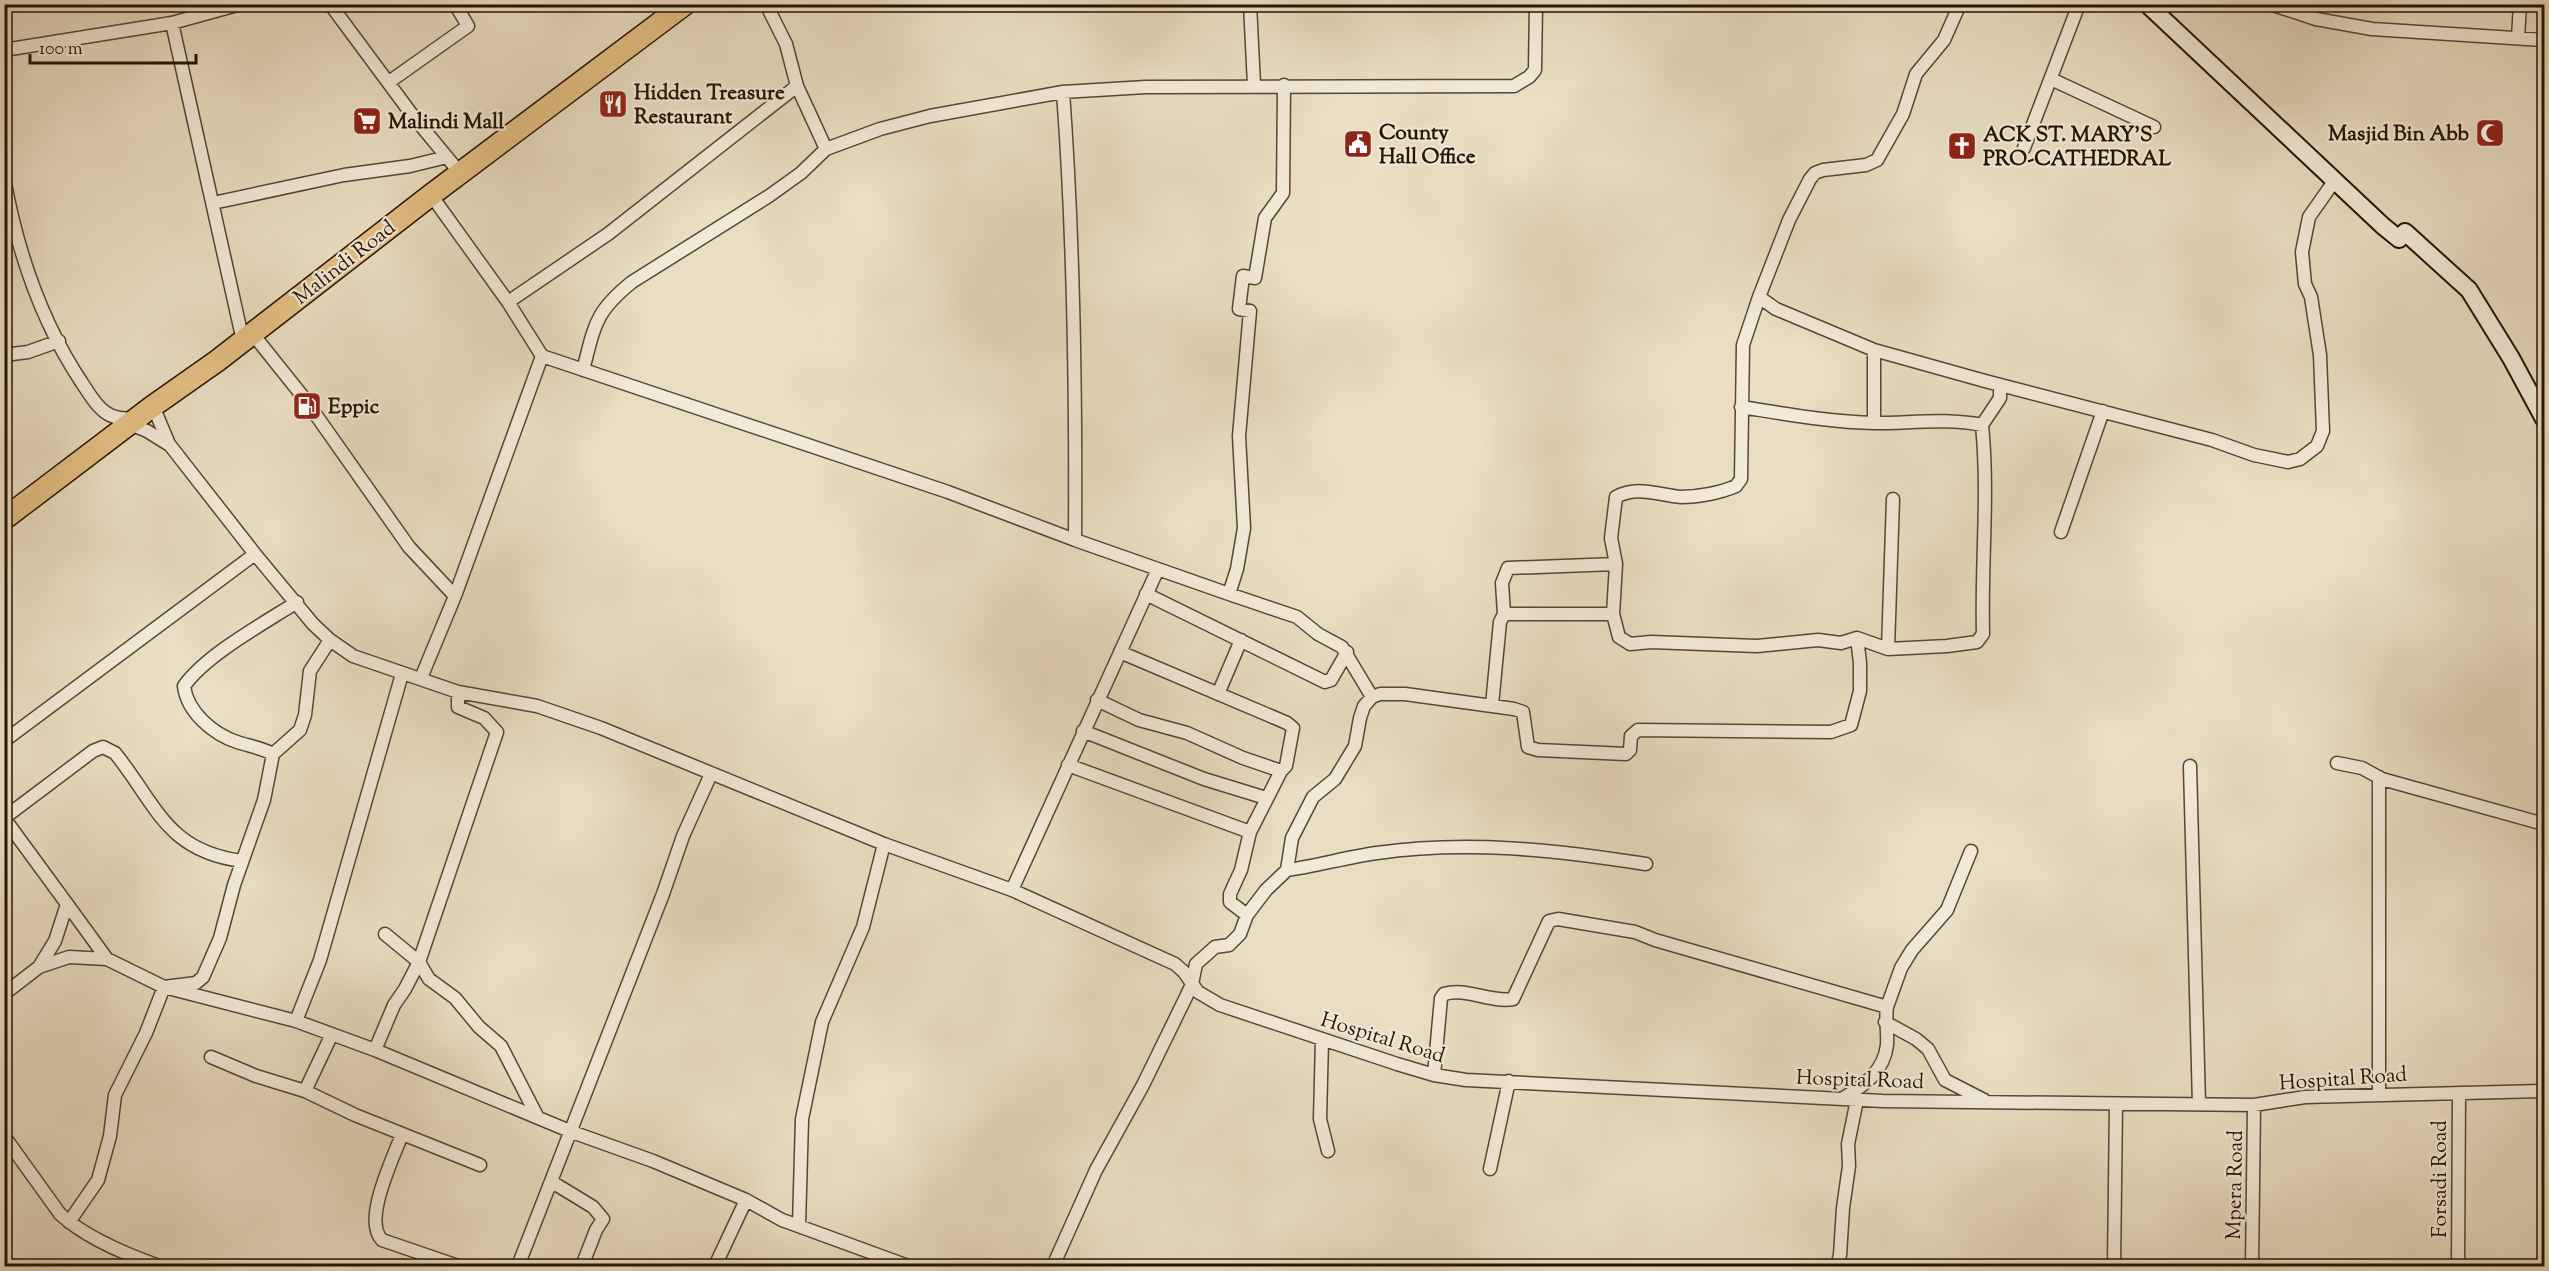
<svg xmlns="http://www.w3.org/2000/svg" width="2549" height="1271" viewBox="0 0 2549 1271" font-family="'Sorts Mill Goudy',serif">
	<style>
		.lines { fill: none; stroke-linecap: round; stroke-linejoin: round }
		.street-casing { stroke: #564633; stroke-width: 15 }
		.secondary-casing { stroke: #251303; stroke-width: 20 }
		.highway-casing { stroke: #251303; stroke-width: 24 }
		.street { stroke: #f1ead8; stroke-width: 12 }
		.secondary { stroke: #f1ead8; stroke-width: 16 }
		.highway { stroke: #e4bf82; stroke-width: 21 }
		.labels { text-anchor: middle; stroke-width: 4.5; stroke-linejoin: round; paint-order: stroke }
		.poi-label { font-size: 21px; font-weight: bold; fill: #251303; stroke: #f1ead8; text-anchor: start }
		.street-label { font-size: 21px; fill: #251303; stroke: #f1ead8 }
	</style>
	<rect width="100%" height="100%" fill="#e9dec3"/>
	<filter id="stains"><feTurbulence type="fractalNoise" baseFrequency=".00333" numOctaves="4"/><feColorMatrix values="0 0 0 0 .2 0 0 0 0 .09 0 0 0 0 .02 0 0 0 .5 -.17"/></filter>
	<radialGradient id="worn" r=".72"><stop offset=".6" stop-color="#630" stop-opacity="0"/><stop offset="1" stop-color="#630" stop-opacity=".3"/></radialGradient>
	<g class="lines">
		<g class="street-casing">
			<path id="street" d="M330,4L413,116L460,173
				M766,4L786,44L797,86L826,149
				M1250,4L1254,85
				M1960,4L1944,40L1916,74L1903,114L1877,160L1866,165L1823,170L1815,173L1810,179L1789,220L1759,297L1776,309L1874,350L1985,381L2212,440L2254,455L2288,462L2300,459L2317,446L2323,431L2320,355L2311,297L2305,284L2302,252L2309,217L2335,180
				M2270,4L2316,19L2372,29L2544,40
				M172,23L243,341
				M2518,38L2520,4
				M4,50L172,23L241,4
				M2051,79L2154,127
				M389,82L468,26L455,4
				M1063,92C1074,241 1076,390 1075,540
				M2024,148L2079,4
				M4,178C17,250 42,323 82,383C89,393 95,405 105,412C114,419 124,419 136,418
				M431,195L508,302L542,356L948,492L1075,540L1229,594L1237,569L1244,528L1239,436L1250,311L1239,309L1243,276L1255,278L1265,218L1283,193L1284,85
				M213,203L344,175L410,166L447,157
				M1759,297L1743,345L1741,479L1736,486C1720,493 1698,497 1681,497C1658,495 1637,485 1616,497L1611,538L1616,564L1613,614L1619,637L1630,644L1651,642L1757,646L1818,640L1841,643L1857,638L1888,649L1947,646L1977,642L1983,634C1981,564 1989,495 1982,425
				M508,302L608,234L797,86
				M252,333L304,398L409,547L455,596
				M1874,350V423
				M4,355L28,352L59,341
				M583,370C595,324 595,312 632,282L769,196L801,173L826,149L880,129L930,116L1063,92L1146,87L1514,86L1529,77L1535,70L1536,4
				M153,406L169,444L255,554L313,624L330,640L353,656L458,692L537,706L601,728L884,844L1012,890L1175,964L1184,972L1198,992L1220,1005L1397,1064L1434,1075L1466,1080L1883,1101L2254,1105L2305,1097L2544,1091
				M1741,407C1786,414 1830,422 1875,423C1911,423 1947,418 1982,425L2000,398V385
				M130,424L147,431L168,444
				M2061,532L2103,411
				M1146,594L1325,682L1331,680L1347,652
				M1229,594L1297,617L1318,634L1342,647L1372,697
				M1504,614H1613
				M1888,649L1893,499
				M1120,652L1287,723L1293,728L1286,766L1281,771L1250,832L1241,870L1230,894V902L1247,915
				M421,678L455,596L542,356
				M1218,694L1241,640
				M1097,700L1139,720L1187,733L1243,758L1281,771
				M1492,705L1500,622L1504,614L1502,583L1508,568L1616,564
				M1083,731L1204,779L1266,798
				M4,741L255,554
				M273,754L300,730L305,715L310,671L330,640
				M2337,763L2362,768L2382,779L2544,824
				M1068,765L1250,832
				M2190,766L2199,1104
				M4,818L93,751L103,747L115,753C157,805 166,851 242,861
				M4,818L67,904L55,941L39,967L4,994
				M1287,870C1317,866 1347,857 1377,853C1467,840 1556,850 1646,864
				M1012,890L1158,569
				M67,904L107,959
				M385,934L419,962L429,979L455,998L479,1027L501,1046L537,1116
				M39,967L69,957L107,959L164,987L296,1021L375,1050L572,1132L653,1161L746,1200L782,1220L908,1266
				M1887,1007L1901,968L1912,950L1947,910L1971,851
				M296,1021L320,960L402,674
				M1885,1022L1916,1039L1928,1049L1945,1080L1984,1100
				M1322,1040L1320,1119L1328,1151
				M375,1050L394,1005L405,989L419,962L497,732L484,718L458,707V692
				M211,1057L256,1076L305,1091L355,1115L480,1165
				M1434,1075L1441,998L1444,994C1466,987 1490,1003 1513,999L1549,921L1558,919L1635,932L1655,940L1887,1007C1885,1020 1888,1032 1887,1045C1884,1072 1863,1086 1842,1099
				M305,1091L332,1034
				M2379,1094V777
				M402,1134C394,1157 362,1220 382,1240L458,1266
				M4,1136L60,1214C86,1238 125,1254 159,1266
				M1490,1169L1509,1081
				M552,1182L593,1207L603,1219L596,1230L582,1266
				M69,1222L98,1180L110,1136L115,1095L146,1033L164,987L196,983L203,977L220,938L234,885L264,800L273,754C262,748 249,746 237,742C213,734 187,712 184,686C207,654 263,624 297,602
				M799,1226L802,1119L822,1022L863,927L884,844
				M518,1266L663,894L683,836L711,774
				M715,1266L746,1200
				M1053,1266L1096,1170L1143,1085L1186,997L1192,984L1196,964L1215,947L1229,945L1240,934L1247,915L1266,890L1287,870L1292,838L1313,797L1335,779L1355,746L1360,718L1364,706L1372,697L1380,694H1405L1514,709L1523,712L1528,747L1538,750L1626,754L1630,750L1631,736L1638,730L1831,732L1851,725L1860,691V663L1857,638
				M1837,1266L1840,1255L1843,1208L1849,1166L1848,1144L1857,1100
				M2114,1266L2116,1104
				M2252,1266L2254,1105
				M2458,1266L2459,1093"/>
		</g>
		<g class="secondary-casing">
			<path id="secondary" d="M2147,4L2383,226L2399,239L2405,232L2469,290L2511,358L2544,419"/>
		</g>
		<g class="highway-casing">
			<path id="highway" d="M4,519L153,406L217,361L431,195L685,4"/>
		</g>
		<use href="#street" class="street"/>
		<use href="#secondary" class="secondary"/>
		<use href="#highway" class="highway"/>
	</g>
	<defs>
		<g id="restaurant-square" transform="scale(1.5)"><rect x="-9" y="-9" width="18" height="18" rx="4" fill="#8f2418" stroke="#f1ead8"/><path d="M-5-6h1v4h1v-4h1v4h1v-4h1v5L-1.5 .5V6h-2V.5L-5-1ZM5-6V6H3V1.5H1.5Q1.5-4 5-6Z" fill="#fff"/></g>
		<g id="supermarket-square" transform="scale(1.5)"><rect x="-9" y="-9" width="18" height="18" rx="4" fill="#8f2418" stroke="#f1ead8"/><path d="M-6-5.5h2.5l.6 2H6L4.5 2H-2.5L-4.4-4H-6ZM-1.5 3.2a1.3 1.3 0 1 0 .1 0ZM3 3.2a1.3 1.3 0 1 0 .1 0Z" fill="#fff"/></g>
		<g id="mosque-square" transform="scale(1.5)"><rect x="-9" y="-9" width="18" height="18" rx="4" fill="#8f2418" stroke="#f1ead8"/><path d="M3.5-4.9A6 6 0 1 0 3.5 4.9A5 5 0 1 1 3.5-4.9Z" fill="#fff"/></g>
		<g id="civic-square" transform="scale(1.5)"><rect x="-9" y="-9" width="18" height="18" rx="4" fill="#8f2418" stroke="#f1ead8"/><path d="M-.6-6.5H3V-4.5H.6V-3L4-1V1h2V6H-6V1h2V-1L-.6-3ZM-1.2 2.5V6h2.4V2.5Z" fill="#fff"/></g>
		<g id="church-square" transform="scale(1.5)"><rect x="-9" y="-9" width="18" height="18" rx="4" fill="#8f2418" stroke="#f1ead8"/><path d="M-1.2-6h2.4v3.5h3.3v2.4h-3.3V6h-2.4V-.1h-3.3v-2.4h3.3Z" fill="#fff"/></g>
		<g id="fuel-square" transform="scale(1.5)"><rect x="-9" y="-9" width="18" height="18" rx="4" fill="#8f2418" stroke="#f1ead8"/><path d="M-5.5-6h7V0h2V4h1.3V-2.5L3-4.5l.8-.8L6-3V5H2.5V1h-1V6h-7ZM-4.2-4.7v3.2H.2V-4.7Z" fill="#fff"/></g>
	</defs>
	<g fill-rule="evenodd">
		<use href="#restaurant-square" x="613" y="104"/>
		<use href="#supermarket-square" x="367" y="121"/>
		<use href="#mosque-square" x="2490" y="133"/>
		<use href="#civic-square" x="1358" y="144"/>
		<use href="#church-square" x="1962" y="146"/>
		<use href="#fuel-square" x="307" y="406"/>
	</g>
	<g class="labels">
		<g class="poi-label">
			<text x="634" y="99">Hidden Treasure<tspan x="634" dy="24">Restaurant</tspan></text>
			<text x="388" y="128">Malindi Mall</text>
			<text x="1379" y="139">County<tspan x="1379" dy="24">Hall Office</tspan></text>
			<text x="2469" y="140" text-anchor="end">Masjid Bin Abb</text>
			<text x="1983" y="141">ACK ST. MARY'S<tspan x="1983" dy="24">PRO-CATHEDRAL</tspan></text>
			<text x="328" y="413">Eppic</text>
		</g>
		<g class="street-label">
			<text transform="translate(344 262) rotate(-38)" y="7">Malindi Road</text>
			<text transform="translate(1383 1037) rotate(17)" y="7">Hospital Road</text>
			<text transform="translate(2343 1078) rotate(-4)" y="7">Hospital Road</text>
			<text transform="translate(1860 1079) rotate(2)" y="7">Hospital Road</text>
			<text transform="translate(2439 1179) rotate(-90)" y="7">Forsadi Road</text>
			<text transform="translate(2234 1185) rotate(-89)" y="7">Mpera Road</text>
		</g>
	</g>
	<rect width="2549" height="1271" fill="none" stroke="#e9dec3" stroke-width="24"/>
	<rect x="6" y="6" width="2537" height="1259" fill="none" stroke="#251303" stroke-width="3"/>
	<rect x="12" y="12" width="2525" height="1247" fill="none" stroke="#251303" stroke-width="1.5"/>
	<path d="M30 54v9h166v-9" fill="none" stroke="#251303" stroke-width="3"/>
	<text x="39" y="54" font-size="18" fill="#251303" stroke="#f1ead8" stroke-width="4.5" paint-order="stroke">100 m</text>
	<rect width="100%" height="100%" filter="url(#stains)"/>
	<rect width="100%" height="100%" fill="url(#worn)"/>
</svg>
